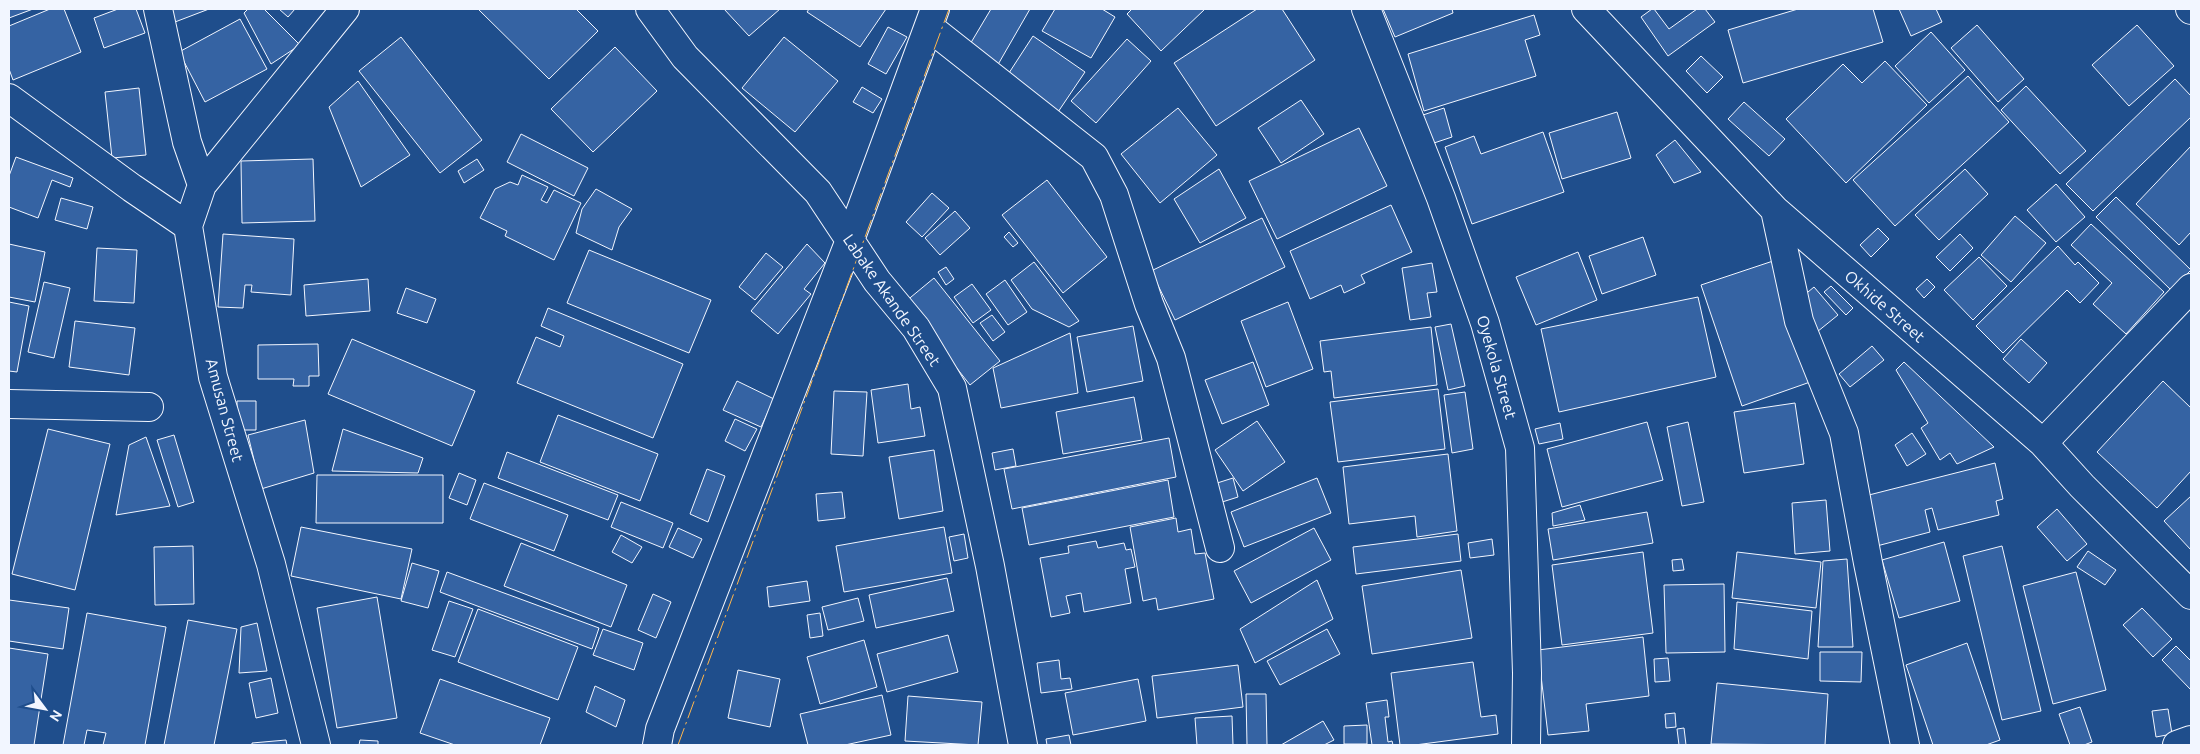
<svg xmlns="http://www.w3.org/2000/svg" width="2200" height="754" viewBox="0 0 2200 754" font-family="Ubuntu,sans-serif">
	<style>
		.building { fill: #3563a3; stroke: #f2f6ff }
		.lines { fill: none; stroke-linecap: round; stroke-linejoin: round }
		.minor-casing { stroke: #f2f6ff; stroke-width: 30 }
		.minor { stroke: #1f4e8c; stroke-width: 28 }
		.power { stroke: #ffb74d; stroke-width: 1; stroke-dasharray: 18 4 2.5 4; stroke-linecap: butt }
		.labels { text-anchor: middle; stroke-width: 4; stroke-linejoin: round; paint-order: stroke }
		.street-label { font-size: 16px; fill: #f2f6ff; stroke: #1f4e8c }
	</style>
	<rect width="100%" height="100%" fill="#1f4e8c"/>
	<path class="building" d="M9,9H33L9,18Z
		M50,9H64L81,52L13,80L9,69V26Z
		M118,9H136L145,33L104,48L94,18Z
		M170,9H209L175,22Z
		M248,9H264L300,45L271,64L244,13Z
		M279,9H295L288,17Z
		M478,9H576L598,31L549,79Z
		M724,9H780L749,36Z
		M809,9H886L860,47L807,12Z
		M991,9H1030L996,68L966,51Z
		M1055,9H1102L1115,17L1091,58L1042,31Z
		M1132,9H1205L1161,51L1127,14Z
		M1257,9H1282L1315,60L1216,126L1174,63Z
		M1383,9H1452L1453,13L1395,37Z
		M1652,9H1654L1669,29L1697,9H1705L1715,22L1668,56L1641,17Z
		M1798,9H1873L1883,42L1743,83L1728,30Z
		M1899,9H1936L1942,22L1911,36Z
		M1534,15L1540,35L1525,40L1536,76L1424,111L1408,54Z
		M240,19L267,69L205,102L179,52Z
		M1977,25L2024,79L1998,102L1951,48Z
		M2137,25L2174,66L2129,106L2092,65Z
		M888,27L907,37L886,74L868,64Z
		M1931,32L1965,70L1929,103L1895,66Z
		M1033,36L1085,72L1058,112L1007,76Z
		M401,37L482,140L440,173L359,71Z
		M784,37L838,81L795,132L742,88Z
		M1127,39L1151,61L1096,123L1071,101Z
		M615,47L657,91L593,152L551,109Z
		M1701,56L1723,77L1707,93L1686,71Z
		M1885,61L1927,105L1846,183L1786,119L1843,64L1862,83Z
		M1968,76L2009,122L1895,226L1853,180Z
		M2175,79L2191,96V117L2093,211L2066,184Z
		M358,81L410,155L361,187L329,107Z
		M2026,86L2086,151L2060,174L2001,110Z
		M862,87L882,99L873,113L853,102Z
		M139,88L146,155L112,158L105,92Z
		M1301,100L1324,134L1281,163L1258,128Z
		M1744,102L1785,139L1769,156L1728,119Z
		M1178,108L1217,155L1160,203L1121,154Z
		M1444,108L1452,137L1431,144L1423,115Z
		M1617,112L1631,158L1562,179L1549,133Z
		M1359,128L1387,186L1277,239L1249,181Z
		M1543,132L1564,192L1472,224L1445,147L1474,136L1481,154Z
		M521,134L588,168L574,196L507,162Z
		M1675,140L1701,172L1674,183L1656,155Z
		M2191,146V232L2179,245L2136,204Z
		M16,157L73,178L70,187L52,180L38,218L9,207V176Z
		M313,159L315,221L242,223L241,161Z
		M477,159L484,170L464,183L458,171Z
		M1219,169L1246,218L1200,243L1174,199Z
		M1965,169L1988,194L1939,240L1915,215Z
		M522,175L548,187L541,200L547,203L554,190L581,203L554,260L505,236L507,231L480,218L495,189L510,182L518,185Z
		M1047,180L1107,257L1063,293L1002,215Z
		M2056,184L2085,217L2056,242L2027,210Z
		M596,189L632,209L619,227L612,250L576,233L582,209Z
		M932,193L949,208L922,237L906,222Z
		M2116,197L2191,270L2171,290L2096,217Z
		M61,198L93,207L87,229L55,220Z
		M1391,205L1412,252L1361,275L1365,283L1344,293L1341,285L1310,299L1290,251Z
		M955,211L970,228L940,255L925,238Z
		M2015,216L2046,243L2011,282L1981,255Z
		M1262,218L1285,267L1175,320L1151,271Z
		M2091,224L2164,292L2126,334L2093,304L2112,283L2071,245Z
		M1878,228L1889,239L1871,257L1860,245Z
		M1009,232L1018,243L1013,247L1004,237Z
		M223,234L294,239L291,295L251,292L252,285H245L243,308L218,307Z
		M1960,234L1973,248L1950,271L1936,257Z
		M1643,237L1656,275L1602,294L1589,256Z
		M9,244L45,252L35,302L9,297Z
		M807,244L825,263L804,289L811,294L778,334L751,311Z
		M2058,246L2075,265L2078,262L2099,283L2080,303L2067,290L2003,353L1976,326Z
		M97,248L137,250L134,303L94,301Z
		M589,250L711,300L689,353L567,303Z
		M1578,252L1597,300L1536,325L1516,277Z
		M766,253L783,267L755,300L739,287Z
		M1979,257L2007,286L1973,320L1944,290Z
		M1773,261L1813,381L1742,406L1701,285Z
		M1034,262L1079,321L1069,327L1032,309L1011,280Z
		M1432,263L1437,292L1427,293L1431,317L1410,320L1402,268Z
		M946,267L954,279L946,285L938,272Z
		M934,278L1000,361L970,385L905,302Z
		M368,279L370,311L306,316L304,285Z
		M1927,279L1935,287L1924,298L1916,289Z
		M1005,280L1027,312L1008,325L986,294Z
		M44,282L70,288L54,358L28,352Z
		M972,284L991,310L973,323L954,297Z
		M1831,286L1853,308L1846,315L1824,292Z
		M1814,287L1838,315L1812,336L1802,297Z
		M406,288L436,299L427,323L397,313Z
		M1698,297L1716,377L1559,412L1541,329Z
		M9,302L29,306L17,372L9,371Z
		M1288,302L1313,369L1266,387L1241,321Z
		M548,308L683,364L653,438L517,383L536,337L560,347L564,336L541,326Z
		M992,315L1005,332L993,341L980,323Z
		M75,321L135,328L129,375L69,367Z
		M1451,324L1465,386L1448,390L1435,327Z
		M1133,326L1143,381L1087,392L1077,337Z
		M1431,327L1437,385L1334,398L1331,371L1324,372L1320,341Z
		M1070,333L1078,393L1001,408L993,368Z
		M352,339L475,391L452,446L328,394Z
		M2021,339L2047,363L2029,383L2003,359Z
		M318,344L319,376H309V386H293L294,379H258V345Z
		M1872,346L1884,360L1850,387L1839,374Z
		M1253,362L1269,405L1222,424L1205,380Z
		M1904,362L1994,447L1957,464L1950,453L1940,460L1921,428L1928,423L1896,370Z
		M737,381L774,399L761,427L723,410Z
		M2163,381L2191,408V471L2157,508L2097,452Z
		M908,384L911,409L920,407L925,436L878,443L871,390Z
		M1438,389L1445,449L1338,462L1330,402Z
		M834,391L867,392L863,456L831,454Z
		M1465,392L1473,449L1452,453L1444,395Z
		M1134,397L1142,440L1063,454L1056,412Z
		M237,401H256V430H237Z
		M1795,403L1804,464L1744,473L1734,412Z
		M558,415L658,454L640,501L540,462Z
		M735,419L757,429L745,451L725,441Z
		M305,420L314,473L261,489L248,435Z
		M1257,421L1285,462L1243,491L1215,450Z
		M1647,422L1663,480L1562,507L1547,449Z
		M1688,422L1704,502L1682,506L1667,427Z
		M1560,423L1563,439L1539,444L1535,429Z
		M48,429L110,444L75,590L12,574Z
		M343,429L423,458L418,473L332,471Z
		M1912,433L1926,454L1907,466L1895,445Z
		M174,435L194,502L178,507L157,440Z
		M146,437L170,506L116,515L129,445Z
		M1169,438L1176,477L1012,509L1004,469Z
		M1013,449L1016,466L995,470L992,453Z
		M934,450L943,511L899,519L889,457Z
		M507,452L618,495L608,520L498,478Z
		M1448,454L1457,531L1417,537L1415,516L1349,524L1343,467Z
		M1995,463L2003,499L1996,501L1999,515L1938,530L1932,508L1925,510L1930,532L1873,547L1861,497Z
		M707,469L725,476L708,522L690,514Z
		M459,473L476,480L467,505L449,498Z
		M317,475H443V523H316Z
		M1233,478L1238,497L1219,503L1214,484Z
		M1317,478L1331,513L1244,547L1231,512Z
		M1168,480L1174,517L1029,545L1022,508Z
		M484,483L568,515L554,551L470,519Z
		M842,492L845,518L818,521L816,494Z
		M2191,496V550L2164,521Z
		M1826,500L1830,551L1795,554L1792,503Z
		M621,502L673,523L663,548L611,527Z
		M1580,505L1585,520L1553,526L1552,513Z
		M2057,509L2087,544L2067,561L2037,527Z
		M1647,512L1653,543L1553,560L1548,529Z
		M1176,518L1178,532L1191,529L1195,554L1205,553L1214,599L1158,610L1156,598L1143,601L1130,527Z
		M301,527L412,549L401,599L291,576Z
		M944,527L952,573L844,592L836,546Z
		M678,528L702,539L693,558L669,547Z
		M1314,528L1331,560L1251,603L1234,571Z
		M964,534L968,558L954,561L949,537Z
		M1458,534L1461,561L1356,574L1353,547Z
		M621,535L642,547L632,563L612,552Z
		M1492,539L1494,555L1470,558L1468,543Z
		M1096,541L1098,548L1124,543L1126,550L1131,549L1135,567L1125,569L1131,603L1084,612L1081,593L1066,596L1070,613L1051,617L1040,558L1069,553L1068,546Z
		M1944,542L1960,601L1899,618L1882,560Z
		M521,543L627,585L611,627L504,586Z
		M193,546L194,604L155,605L154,547Z
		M2002,546L2041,711L2002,720L1963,556Z
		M2088,551L2116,570L2105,585L2077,567Z
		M1643,552L1653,633L1562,645L1552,565Z
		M1737,552L1821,562L1816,608L1732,598Z
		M1682,559L1684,570L1673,571L1672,560Z
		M1847,559L1853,647H1818L1823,561Z
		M412,563L439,571L428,608L401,601Z
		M1461,570L1472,638L1372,654L1362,586Z
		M447,572L599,628L592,649L440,592Z
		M2076,572L2106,690L2053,704L2023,586Z
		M947,578L954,611L876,628L869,595Z
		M1317,580L1333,619L1255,663L1240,629Z
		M807,581L810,601L769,607L767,587Z
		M1724,584L1725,652L1666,653L1664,585Z
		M653,594L671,602L656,638L638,630Z
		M377,597L397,718L337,728L317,608Z
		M858,598L864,621L828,630L822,607Z
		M9,600L69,608L63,649L9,641Z
		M449,601L473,609L455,657L432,650Z
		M1737,602L1812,611L1808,659L1734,649Z
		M2142,608L2172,639L2153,657L2123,625Z
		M478,609L578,647L558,700L458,662Z
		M87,613L166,627L145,745H103L106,733L87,730L84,745H63Z
		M820,613L823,636L810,638L807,615Z
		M188,620L237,629L214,745H164Z
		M257,623L267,671L239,673L241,627Z
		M603,629L643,643L634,670L593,655Z
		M1327,629L1340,654L1280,685L1267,661Z
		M948,635L958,672L887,692L877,654Z
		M1643,637L1649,696L1586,704L1589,731L1548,735L1538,650Z
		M864,640L877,687L820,704L807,657Z
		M1967,643L2000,740L1986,745H1933L1906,665Z
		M2176,646L2191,661V690L2162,660Z
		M9,648L48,654L34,745H9Z
		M1820,652H1862L1861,682L1820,681Z
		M1668,658L1670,681L1655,682L1654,659Z
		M1059,660L1061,679L1070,678L1072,689L1041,693L1037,663Z
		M1473,662L1481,717L1496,715L1498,734L1415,745H1400L1391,673Z
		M1238,665L1243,707L1157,718L1152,676Z
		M738,670L780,679L770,727L728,718Z
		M271,678L278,713L256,718L249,683Z
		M440,679L550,718L540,745H455L420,733Z
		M1138,679L1146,721L1073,735L1065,693Z
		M1717,683L1828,694L1825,745L1711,744Z
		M595,686L625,700L616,727L586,712Z
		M1246,694H1266L1267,745H1247Z
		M882,695L891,735L845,745H808L800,714Z
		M908,696L982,702L978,745L905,741Z
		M1387,700L1389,717H1385L1388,742L1392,741L1393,745H1372L1366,703Z
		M2080,707L2092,742L2084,745H2070L2059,714Z
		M2168,709L2172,734L2156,737L2152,711Z
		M1675,713L1676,727L1666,728L1665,714Z
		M1232,716L1233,745H1197L1195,718Z
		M1323,721L1334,740L1324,745H1281Z
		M1367,725V744H1344V726Z
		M1684,728L1686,745H1679L1677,729Z
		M1069,735L1071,745H1047L1046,739Z
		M286,740L287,745H252V743Z
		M360,740L378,741V745H359Z"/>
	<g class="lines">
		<g class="minor-casing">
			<path id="minor" d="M158,9L187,142L202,185
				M650,9L685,57L818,192L877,281L916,328L952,388L990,566L1023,745
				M1366,9L1441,198L1485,323L1520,448L1527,673L1526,745
				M1586,9L1775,210L2043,443L2082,486L2191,595
				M2190,9L2191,10
				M929,27L1094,157L1114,195L1149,304L1171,358L1220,548
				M9,98L132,188L188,226L213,377L271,564L316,745
				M1775,210L1799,321L1844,433L1868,563L1905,745
				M188,226L202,185L345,9
				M9,404L149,407
				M2043,443L2191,288
				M657,745L660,729L850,240L935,9
				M2177,745L2191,740"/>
		</g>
		<use href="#minor" class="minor"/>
		<path class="power" d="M678,745L949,9"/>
	</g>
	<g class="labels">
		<g class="street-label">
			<text transform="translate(892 300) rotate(55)" y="6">Labake Akande Street</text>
			<text transform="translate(1885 306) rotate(41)" y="6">Okhide Street</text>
			<text transform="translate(1497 367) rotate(74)" y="6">Oyekola Street</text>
			<text transform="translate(225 410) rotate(75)" y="6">Amusan Street</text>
		</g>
	</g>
	<rect width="2200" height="754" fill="none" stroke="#f2f6ff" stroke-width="20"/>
	<g transform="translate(45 709) rotate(122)" stroke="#1f4e8c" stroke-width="4" paint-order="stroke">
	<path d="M0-4L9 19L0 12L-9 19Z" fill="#f2f6ff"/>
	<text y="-8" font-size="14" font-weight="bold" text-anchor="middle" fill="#f2f6ff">N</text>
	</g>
</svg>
